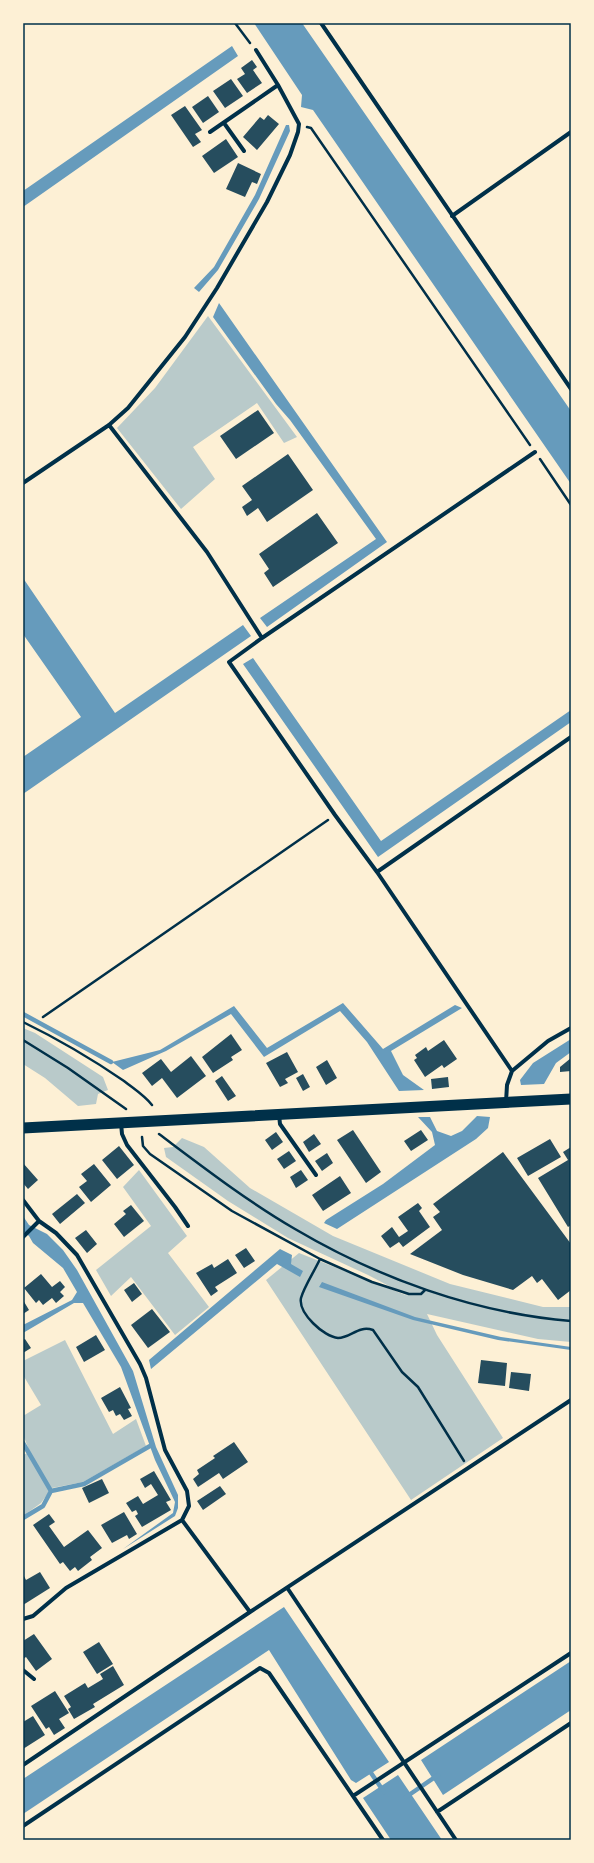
<svg xmlns="http://www.w3.org/2000/svg" width="594" height="1863" viewBox="0 0 594 1863" font-family="'PT Sans',sans-serif">
	<style>
		.green { fill: #b9caca }
		.water { fill: #669bbc }
		.lines { fill: none; stroke-linecap: round; stroke-linejoin: round }
		.stream { stroke: #669bbc; stroke-width: 4.5 }
		.building { fill: #264d5e }
		.path { stroke: #003049; stroke-width: 2.5 }
		.minor { stroke: #003049; stroke-width: 4 }
		.trunk { stroke: #003049; stroke-width: 11 }
		.neatline { fill: none; stroke: #003049; stroke-width: 1.5 }
	</style>
	<rect width="100%" height="100%" fill="#fdf0d5"/>
	<path class="green" d="M208,316L297,437L284,443L257,403L193,447L215,479L181,509L117,428L155,388Z
		M23,1028L35,1033L103,1077L108,1090L98,1094L96,1104L78,1106L45,1078L23,1064Z
		M182,1138L204,1147L250,1188L333,1236L450,1284L543,1307H571V1342L538,1339L427,1314L437,1335L503,1438L411,1500L266,1280L299,1253L408,1296L368,1275L288,1238L228,1201L166,1157L164,1148L173,1147Z
		M139,1170L187,1236L168,1253L209,1307L175,1335L131,1277L111,1296L96,1270L151,1226L123,1187Z
		M65,1340L113,1434L136,1419L146,1446L83,1482L52,1488L41,1503L23,1516V1455L30,1452L23,1435V1416L41,1405L23,1375V1361Z"/>
	<path class="water" d="M254,23H302L571,411V484L313,110L301,107L302,95Z
		M232,46L238,56L23,207V191Z
		M286,125H289L290,131L259,199L218,270L199,292L194,288L214,267L255,195Z
		M219,303L387,542L267,627L260,618L376,539L290,420L276,404L213,317Z
		M23,578L115,713L243,625L251,636L23,794V757L81,717L23,634Z
		M253,658L381,841L571,710V722L378,857L243,664Z
		M343,1003L383,1049L455,1005L462,1008L391,1051L403,1075L424,1090L399,1091L367,1042L340,1011L264,1057L231,1014L166,1051L123,1070L112,1062L160,1050L234,1006L267,1048Z
		M571,1039V1052L556,1063L544,1084L521,1085L520,1080L533,1063Z
		M477,1116L490,1117L488,1128L476,1139L337,1229L324,1223L326,1220L383,1184L435,1145L432,1132L418,1117H430L437,1131L451,1136L462,1131Z
		M23,1216L29,1225L47,1234L63,1250L77,1270L133,1371L156,1447L178,1495V1508L175,1516L123,1549L173,1513L175,1502L155,1460L121,1367L83,1303H74L23,1333V1325L72,1300L77,1292L63,1268L33,1243L29,1236L23,1231Z
		M280,1249L292,1255L291,1264L303,1271L300,1277L277,1264L151,1369L149,1360Z
		M322,1282L415,1317L501,1337L571,1347V1350L498,1340L413,1320L319,1287Z
		M284,1607L389,1762L356,1783L351,1780L269,1650L23,1814V1779Z
		M571,1661V1710L443,1795L421,1760Z
		M398,1775L442,1840H391L363,1798Z"/>
	<g class="lines">
		<path class="stream" d="M23,1014L111,1062
			M23,1443L51,1491
			M23,1518L43,1506L51,1491L84,1484L150,1446
			M369,1770L384,1792
			M406,1797L438,1775"/>
	</g>
	<path class="building" d="M252,60L257,67L253,70L262,83L247,93L237,79L245,74L241,68Z
		M231,79L243,96L225,108L213,91Z
		M208,96L219,112L203,123L192,107Z
		M185,106L202,130L195,134L201,142L193,147L171,115Z
		M268,115L279,124L257,150L243,137L260,117L264,120Z
		M226,139L238,157L214,173L202,156Z
		M238,163L261,174L257,184L252,182L245,197L226,189Z
		M258,410L274,433L236,459L220,436Z
		M288,454L313,490L267,522L258,508L247,516L242,507L252,500L242,486Z
		M317,513L338,543L273,587L264,573L269,569L259,554Z
		M231,1034L242,1050L231,1057L233,1060L213,1073L202,1057Z
		M444,1040L457,1059L444,1068L442,1065L425,1077L414,1060L417,1058L415,1055L426,1047L428,1051Z
		M287,1052L298,1072L285,1079L288,1083L280,1087L266,1063Z
		M191,1056L206,1076L177,1098L162,1078L152,1086L142,1073L161,1059L171,1072Z
		M571,1058V1071L560,1072V1067Z
		M327,1060L337,1078L326,1085L316,1067Z
		M303,1074L310,1087L303,1091L296,1078Z
		M222,1076L236,1096L228,1101L215,1081Z
		M448,1077L449,1087L432,1089L431,1079Z
		M353,1130L381,1172L366,1183L337,1140Z
		M421,1130L428,1140L411,1151L404,1141Z
		M276,1132L283,1142L272,1150L265,1140Z
		M314,1134L321,1144L309,1152L303,1142Z
		M550,1139L561,1157L528,1176L517,1158Z
		M119,1146L134,1165L117,1179L102,1160Z
		M571,1147V1225L568,1227L538,1178L568,1160L563,1152Z
		M289,1151L296,1161L284,1169L277,1159Z
		M503,1152L571,1244V1290L558,1300L542,1279L537,1283L532,1276L513,1290L463,1275L410,1254L442,1230L433,1217L440,1212L433,1204Z
		M327,1153L333,1163L322,1171L315,1161Z
		M23,1163L38,1180L28,1189L23,1183Z
		M94,1164L111,1185L91,1202L79,1187L87,1181L81,1174Z
		M301,1170L308,1180L296,1188L290,1177Z
		M340,1176L351,1193L323,1211L312,1195Z
		M77,1194L85,1203L60,1224L52,1214Z
		M418,1203L422,1208L419,1211L430,1227L403,1247L399,1242L390,1248L381,1236L392,1227L399,1237L408,1231L398,1217Z
		M131,1205L144,1221L124,1237L114,1224L126,1214L123,1211Z
		M86,1230L97,1244L87,1253L75,1238Z
		M246,1248L255,1261L244,1268L235,1255Z
		M228,1259L237,1273L215,1287L218,1291L211,1296L196,1273L212,1264L214,1268Z
		M41,1274L52,1287L60,1281L65,1287L60,1292L64,1296L56,1303L52,1298L43,1305L39,1300L36,1303L24,1288Z
		M134,1283L142,1294L132,1302L124,1290Z
		M23,1300L29,1310L23,1314Z
		M152,1309L170,1332L148,1348L131,1325Z
		M96,1335L105,1350L84,1362L76,1347Z
		M25,1339L31,1348L23,1353V1340Z
		M481,1360L507,1363L505,1386L478,1383Z
		M511,1372L531,1374L529,1391L509,1388Z
		M120,1387L131,1408L128,1409L132,1416L124,1420L120,1414L116,1416L113,1410L109,1412L101,1398Z
		M234,1442L248,1462L223,1479L219,1473L198,1487L193,1479L199,1474L197,1470L215,1458L213,1456Z
		M154,1471L171,1500L166,1502L171,1510L142,1527L135,1516L138,1514L136,1510L132,1512L126,1503L138,1496L143,1504L158,1495L151,1484L145,1488L140,1479Z
		M102,1479L109,1493L89,1503L82,1488Z
		M220,1486L226,1494L203,1510L197,1501Z
		M124,1512L137,1534L129,1539L127,1535L112,1543L101,1525Z
		M49,1514L55,1522L49,1526L64,1547L88,1530L102,1548L90,1557L92,1560L78,1571L75,1567L70,1571L63,1562L60,1564L33,1525Z
		M40,1572L50,1588L23,1605V1574L26,1580Z
		M34,1634L52,1659L36,1671L26,1657L23,1659V1641Z
		M99,1642L113,1664L97,1674L83,1652Z
		M113,1666L124,1685L93,1704L95,1707L74,1719L68,1709L71,1707L64,1696L85,1683L88,1688L103,1679L100,1674Z
		M55,1691L69,1713L59,1719L65,1728L54,1735L49,1727L46,1729L31,1706Z
		M33,1716L45,1735L23,1749V1722Z"/>
	<g class="lines">
		<path class="path" d="M235,23L250,43
			M307,127L311,128L530,445
			M540,459L571,505
			M43,1017L328,820
			M23,1022C58,1039 92,1059 124,1081C134,1089 144,1095 152,1105
			M23,1040L68,1068L126,1109
			M159,1134C203,1167 247,1201 295,1229C378,1278 474,1313 571,1321
			M142,1137L143,1146L150,1154L232,1211L320,1259L372,1282L409,1294H421L425,1290
			M320,1259C315,1270 304,1287 301,1298C298,1313 324,1337 338,1338C351,1338 358,1325 373,1330L402,1372L418,1387L464,1461"/>
		<path class="minor" d="M321,23L571,389
			M224,123L244,151
			M210,132L278,85
			M452,216L571,132
			M109,425L207,552L262,638L229,662L335,815L377,872
			M23,483L109,425L128,408L185,337L217,288L267,202L290,155L298,132L299,124L278,85L256,50
			M262,638L535,452
			M512,1071L548,1041L571,1028
			M506,1102L507,1085L512,1071L377,872L571,737
			M279,1115L280,1124L316,1175
			M121,1123L122,1134L127,1145L175,1207L188,1226
			M23,1200L39,1221L56,1233L77,1255L140,1364L146,1378L165,1450L187,1491L189,1506L182,1520L66,1588L33,1616L23,1619
			M23,1237L39,1221
			M182,1520L250,1612
			M288,1589L456,1840
			M23,1670L34,1679
			M23,1765L250,1612L571,1400
			M353,1796L571,1653
			M437,1812L571,1723
			M23,1826L260,1668L269,1673L383,1840"/>
		<path class="trunk" d="M23,1128L571,1099"/>
	</g>
	<rect width="594" height="1863" fill="none" stroke="#fdf0d5" stroke-width="48"/>
	<rect x="24" y="24" width="546" height="1815" class="neatline"/>
</svg>
